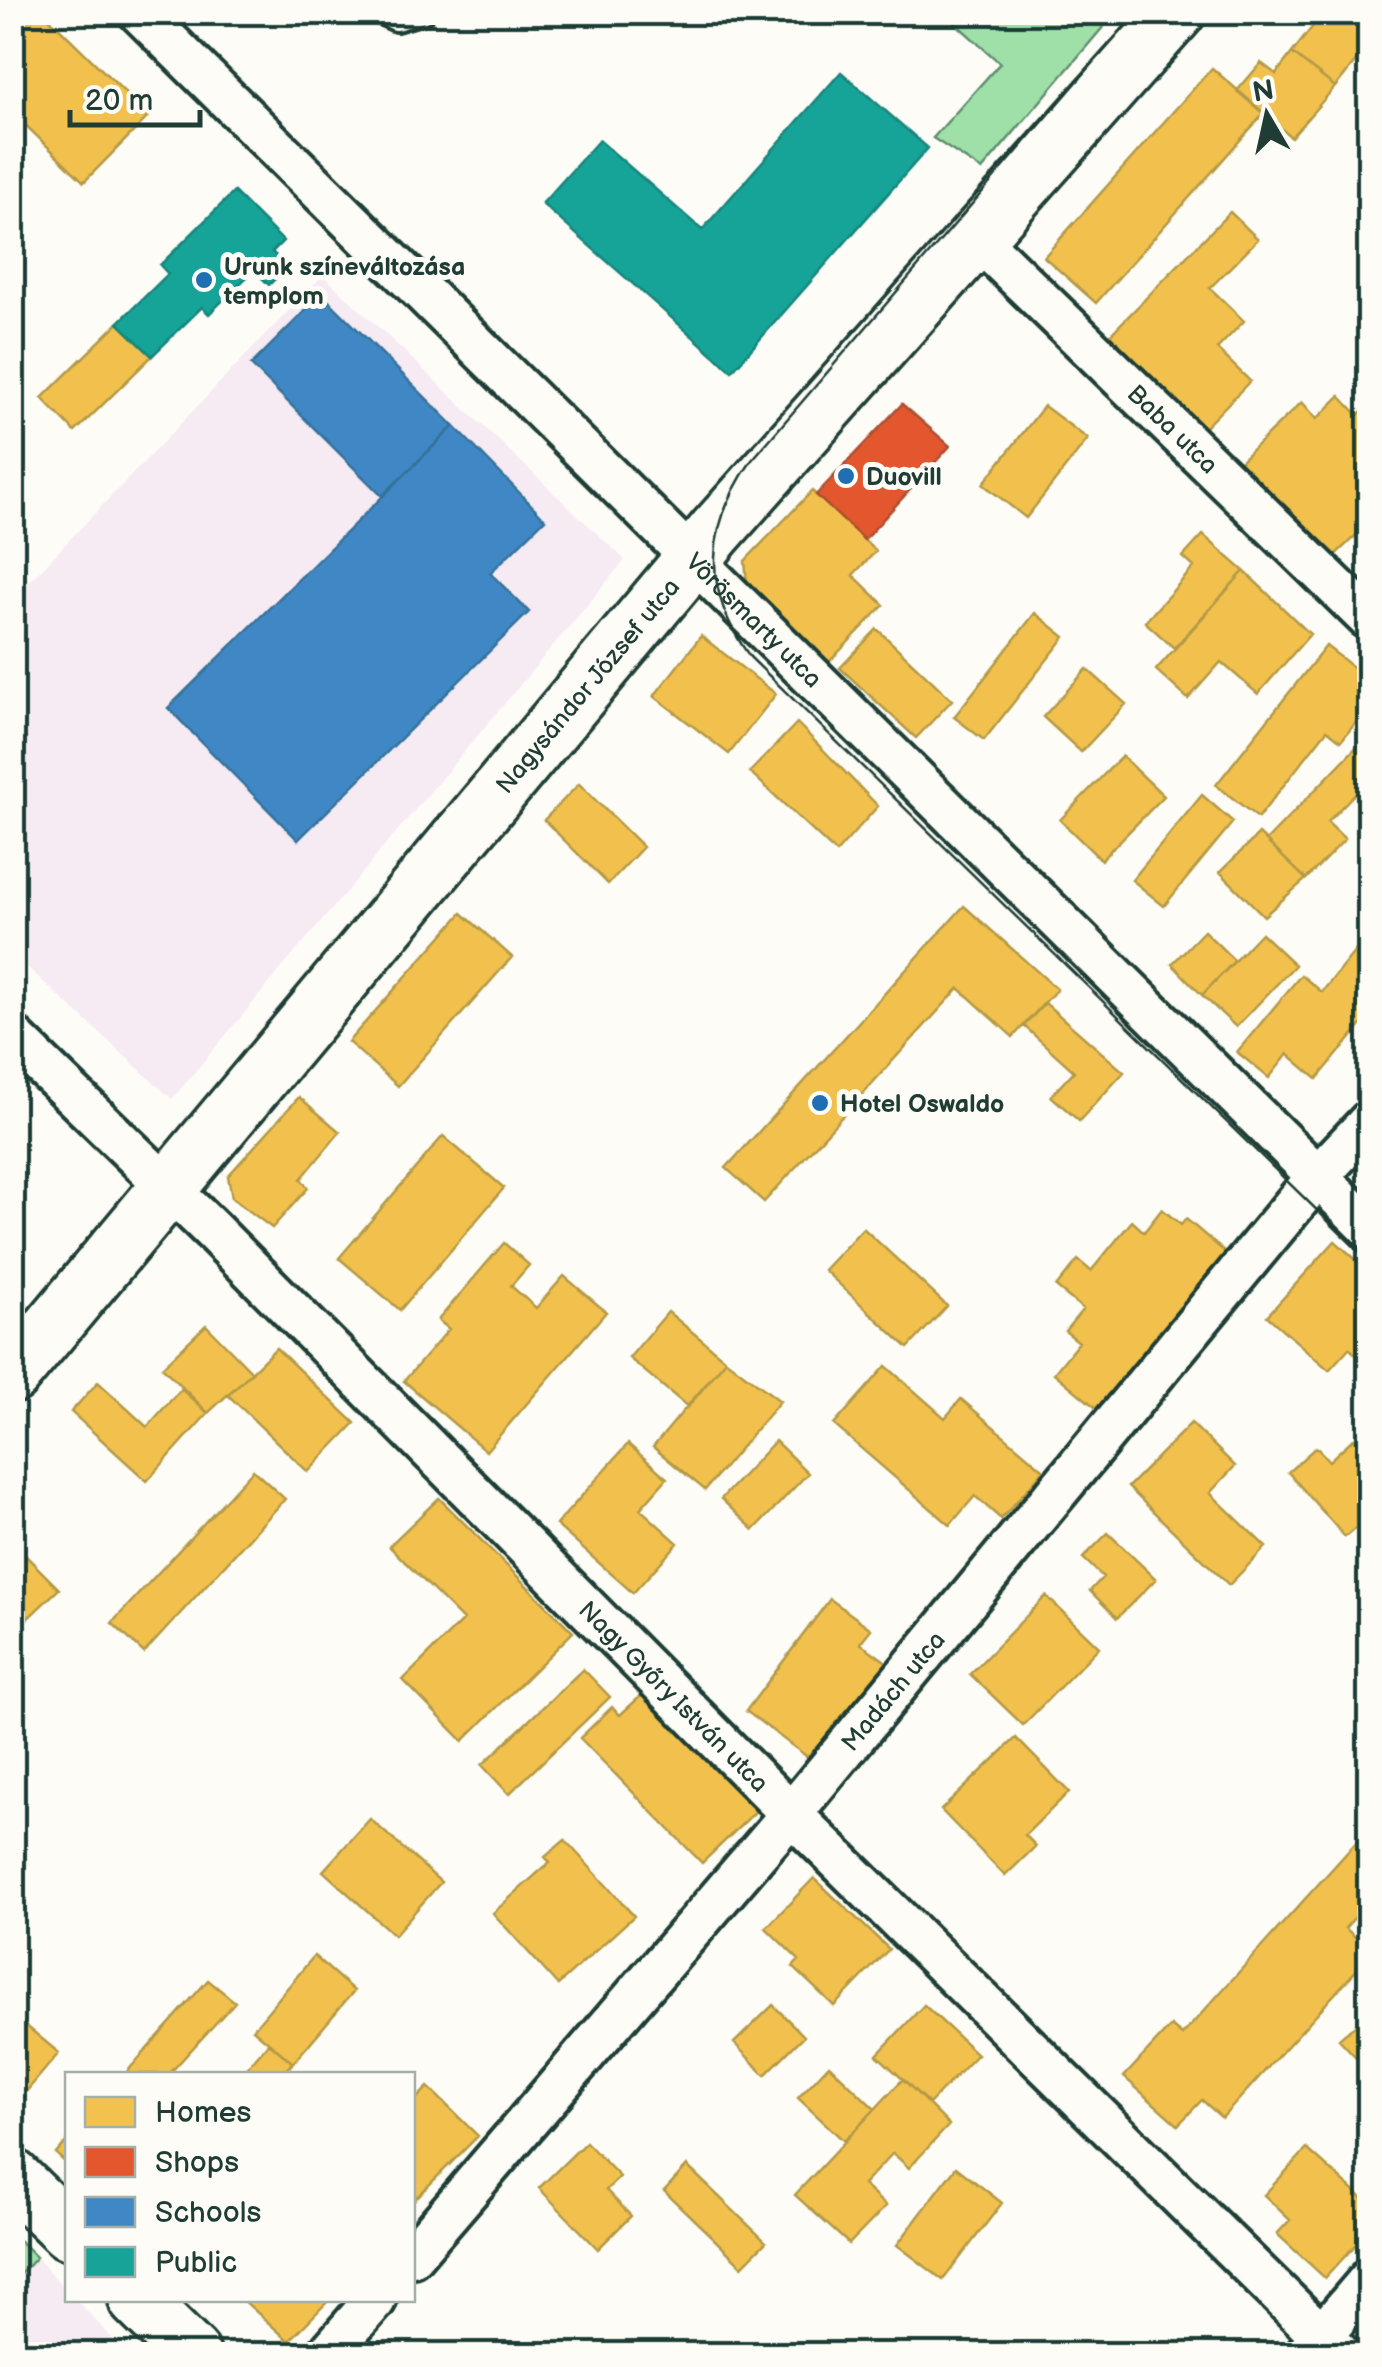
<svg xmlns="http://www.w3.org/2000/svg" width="1382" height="2367" viewBox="0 0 1382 2367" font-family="'Balsamiq Sans',sans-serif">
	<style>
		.built { fill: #f6eaf3 }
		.green { fill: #9fdfa8; stroke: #5f8e6e; stroke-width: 2.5 }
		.homes { fill: #f2c14e; stroke: #b39946; stroke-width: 2.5 }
		.shops { fill: #e4572e; stroke: #a94f30; stroke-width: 2.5 }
		.schools { fill: #3f88c5; stroke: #35729a; stroke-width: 2.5 }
		.public { fill: #17a398; stroke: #19847a; stroke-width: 2.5 }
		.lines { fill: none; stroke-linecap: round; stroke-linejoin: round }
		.lane-casing { stroke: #1f3d34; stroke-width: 28 }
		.street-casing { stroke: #1f3d34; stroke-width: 48 }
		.secondary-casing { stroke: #1f3d34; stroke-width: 62 }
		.lane { stroke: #fdfcf7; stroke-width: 20 }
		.street { stroke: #fdfcf7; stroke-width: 40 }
		.secondary { stroke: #fdfcf7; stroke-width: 55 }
		.tram { stroke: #1f3d34; stroke-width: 2.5 }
		.poi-dot { fill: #1f6fb2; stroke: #fdfcf7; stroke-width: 4 }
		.labels { text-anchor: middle; stroke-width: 10; stroke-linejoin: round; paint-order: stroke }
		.poi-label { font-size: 25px; font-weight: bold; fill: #1f3d34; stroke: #fdfcf7; text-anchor: start }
		.street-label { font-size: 25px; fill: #1f3d34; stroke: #fdfcf7 }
	</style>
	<rect width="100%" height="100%" fill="#fdfcf7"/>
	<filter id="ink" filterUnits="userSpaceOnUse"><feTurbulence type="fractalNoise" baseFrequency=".01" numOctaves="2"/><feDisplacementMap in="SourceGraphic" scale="20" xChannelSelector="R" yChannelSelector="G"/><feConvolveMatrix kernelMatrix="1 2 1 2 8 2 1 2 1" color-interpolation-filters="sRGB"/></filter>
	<g filter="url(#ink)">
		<path class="built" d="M323,275L625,560L172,1099L13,954L12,600Z
			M36,2257L67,2291L68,2300H76L127,2354H13L12,2282Z"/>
		<path class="green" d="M944,13H1115L982,170L933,138L1000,63Z
			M13,2234L36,2257L13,2282H12Z"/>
		<path class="homes" d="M12,12H43L149,116L84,182L12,112Z
			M1324,12H1359L1370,22V44L1335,87L1292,53Z
			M1292,53L1335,87L1291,137L1237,91L1261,63L1276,74Z
			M1212,68L1264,113L1096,303L1044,257Z
			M1230,212L1258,239L1210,288L1244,321L1217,349L1250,381L1204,428L1110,335Z
			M118,323L152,356L75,432L42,398Z
			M1340,396L1358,415L1370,404V486L1356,498L1370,512V522L1331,559L1238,463L1302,402L1317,419Z
			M1044,406L1088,439L1026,518L983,484Z
			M812,491L876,551L853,575L884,605L829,662L747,584L745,561Z
			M1203,535L1244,571L1174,648L1145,622L1194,567L1183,557Z
			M1244,571L1310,634L1258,694L1221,662L1188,699L1156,670Z
			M1035,613L1065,637L984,740L954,717Z
			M877,629L952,700L916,738L840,668Z
			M701,636L776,694L729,754L654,696Z
			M1326,646L1370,680V705L1341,741L1327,730L1258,818L1216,785Z
			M1087,669L1126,704L1081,752L1043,717Z
			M797,723L878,806L836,853L750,772Z
			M1369,734L1370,778L1327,822L1345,839L1306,879L1266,841Z
			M1122,756L1164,796L1101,860L1060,820Z
			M579,784L643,847L608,884L544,820Z
			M1202,795L1233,822L1164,906L1132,880Z
			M1259,834L1306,879L1264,916L1220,872Z
			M964,906L1057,989L1013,1037L959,988L764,1202L726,1168Z
			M462,913L512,957L398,1086L348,1042Z
			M1204,931L1235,961L1202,995L1172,964Z
			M1261,933L1295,965L1236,1027L1202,995Z
			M1364,940L1370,945V1015L1317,1079L1288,1054L1269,1078L1237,1052L1301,975L1322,992Z
			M1045,1003L1124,1072L1079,1121L1051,1096L1074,1071L1024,1026Z
			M299,1097L340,1132L301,1179L308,1188L272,1228L232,1198L228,1176Z
			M443,1136L504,1188L400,1310L339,1258Z
			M1162,1209L1181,1225L1186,1219L1231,1257L1101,1412L1054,1373L1079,1342L1065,1331L1083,1309L1056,1287L1078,1260L1091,1271L1132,1221L1144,1232Z
			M863,1228L947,1306L908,1348L824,1270Z
			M1335,1241L1370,1272V1356L1364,1362L1349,1348L1329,1370L1267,1316Z
			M504,1243L529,1265L511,1286L536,1308L564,1276L606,1312L486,1451L404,1381L449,1329L438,1320Z
			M668,1312L726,1360L688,1407L629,1358Z
			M206,1325L252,1372L208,1413L162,1367Z
			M276,1348L355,1423L308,1472L228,1395Z
			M726,1360L780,1401L705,1490L653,1447Z
			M886,1366L945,1418L961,1399L1044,1470L1001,1519L975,1496L950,1525L834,1425Z
			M98,1382L147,1427L181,1389L208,1413L147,1481L71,1412Z
			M1191,1423L1235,1466L1210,1493L1266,1547L1229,1585L1128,1487Z
			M1354,1438L1370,1455V1516L1345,1537L1288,1472L1316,1447L1329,1461Z
			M775,1441L808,1473L754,1530L721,1499Z
			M628,1444L667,1478L640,1509L678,1543L633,1593L556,1525Z
			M253,1470L285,1499L144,1653L112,1623Z
			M439,1498L573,1632L463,1741L403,1680L463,1620L389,1546Z
			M1108,1533L1156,1579L1117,1618L1090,1591L1103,1577L1083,1558Z
			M12,1542L59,1589L25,1621L12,1608Z
			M1046,1596L1099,1647L1023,1725L970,1674Z
			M830,1599L871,1629L860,1643L888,1663L814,1762L746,1711Z
			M583,1669L610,1697L509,1794L482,1765Z
			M644,1693L757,1810L702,1863L580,1738L612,1707L620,1715Z
			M1016,1738L1069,1792L1025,1835L1036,1846L1005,1876L941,1810Z
			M370,1819L441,1882L394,1935L323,1871Z
			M1370,1827V1901L1345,1928L1370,1950V1955L1222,2118L1202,2100L1178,2125L1124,2077L1171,2026L1182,2035Z
			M565,1840L634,1916L558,1985L493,1913L550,1862L545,1857Z
			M814,1878L889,1949L834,2006L793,1967L799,1960L766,1928Z
			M314,1956L354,1991L293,2063L253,2029Z
			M208,1980L235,2002L169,2074H125Z
			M773,2005L804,2036L765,2075L734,2043Z
			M924,2005L977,2054L929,2104L877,2055Z
			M1370,2012V2072L1339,2039Z
			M12,2014L59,2053L14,2106L12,2105Z
			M269,2043L293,2063L283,2074H241Z
			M829,2065L875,2109L844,2141L798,2098Z
			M903,2079L949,2125L909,2168L893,2153L863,2185L886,2206L849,2244L795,2195Z
			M428,2087L478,2136L415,2199L412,2103Z
			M68,2140V2165L56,2154Z
			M586,2142L620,2177L606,2190L631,2216L598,2249L539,2188Z
			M1307,2149L1370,2205V2229L1325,2278L1277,2234L1290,2220L1264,2195Z
			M687,2166L766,2242L742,2266L664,2191Z
			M956,2167L1002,2203L943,2280L897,2245Z
			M243,2300H329L289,2341Z"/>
		<path class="shops" d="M902,404L950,446L864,540L816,495Z"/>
		<path class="schools" d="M322,294L454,426L382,496L251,365Z
			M454,426L545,519L490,573L529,612L298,840L168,708Z"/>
		<path class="public" d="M841,72L928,148L732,371L542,204L599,140L702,230Z
			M234,192L283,241L272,252L287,267L269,285L254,270L209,314L202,307L152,356L118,323L168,274L160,265Z"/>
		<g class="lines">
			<g class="lane-casing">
				<path id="lane" d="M378,12L396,20L424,12"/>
			</g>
			<g class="street-casing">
				<g id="street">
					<path id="s1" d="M139,12L1370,1228"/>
					<path id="s2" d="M976,237L1370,620"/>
					<path id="s3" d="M12,1036L211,1229L791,1814L1340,2354"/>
					<path id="s4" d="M412,2256L791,1814L1317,1177L1370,1121"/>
					<path d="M328,2354L375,2300"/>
					<path d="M1306,2354L1370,2279"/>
				</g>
			</g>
			<g class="secondary-casing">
				<g id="secondary">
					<path id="s5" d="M12,1375L716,531L1177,12"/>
					<path d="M12,2177L68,2231"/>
					<path d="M137,2300L192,2354"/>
				</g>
			</g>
			<use href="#lane" class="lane"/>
			<use href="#street" class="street"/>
			<use href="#secondary" class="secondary"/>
			<path class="tram" d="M1137,12L752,460C705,527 701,589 750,657L1370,1262"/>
		</g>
	</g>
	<g class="poi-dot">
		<circle cx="204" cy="280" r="10"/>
		<circle cx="846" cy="476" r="10"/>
		<circle cx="820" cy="1103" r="10"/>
	</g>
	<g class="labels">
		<g class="poi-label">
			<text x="224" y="275">Urunk színeváltozása<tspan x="224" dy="29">templom</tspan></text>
			<text x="866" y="485">Duovill</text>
			<text x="840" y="1112">Hotel Oswaldo</text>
		</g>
		<g class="street-label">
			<text dy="9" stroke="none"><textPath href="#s2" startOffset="275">Baba utca</textPath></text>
			<text dy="9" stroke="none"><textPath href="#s1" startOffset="865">Vörösmarty utca</textPath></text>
			<text dy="9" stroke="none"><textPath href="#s5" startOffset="898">Nagysándor József utca</textPath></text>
			<text dy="9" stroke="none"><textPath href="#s4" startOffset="742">Madách utca</textPath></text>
			<text dy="9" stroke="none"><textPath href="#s3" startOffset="935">Nagy Győry István utca</textPath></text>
		</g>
	</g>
	<rect width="1382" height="2367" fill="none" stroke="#fdfcf7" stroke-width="50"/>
	<rect x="25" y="25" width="1332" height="2317" fill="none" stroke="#1f3d34" stroke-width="4" filter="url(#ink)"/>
	<rect x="65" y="2072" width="350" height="230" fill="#fdfcf7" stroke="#a4b0a9" stroke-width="2.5"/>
	<rect x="85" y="2097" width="50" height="30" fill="#f2c14e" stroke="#a4b0a9" stroke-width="2.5"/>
	<text x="155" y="2122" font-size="30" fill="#1f3d34">Homes</text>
	<rect x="85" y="2147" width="50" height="30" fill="#e4572e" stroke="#a4b0a9" stroke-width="2.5"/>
	<text x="155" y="2172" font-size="30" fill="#1f3d34">Shops</text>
	<rect x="85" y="2197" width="50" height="30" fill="#3f88c5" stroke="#a4b0a9" stroke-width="2.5"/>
	<text x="155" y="2222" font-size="30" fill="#1f3d34">Schools</text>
	<rect x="85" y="2247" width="50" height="30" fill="#17a398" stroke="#a4b0a9" stroke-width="2.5"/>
	<text x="155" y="2272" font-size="30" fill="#1f3d34">Public</text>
	<g transform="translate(1267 115) rotate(351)" stroke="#fdfcf7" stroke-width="8" paint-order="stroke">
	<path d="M0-8L18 38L0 25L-18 38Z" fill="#1f3d34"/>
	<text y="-15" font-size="28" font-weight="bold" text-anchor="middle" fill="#1f3d34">N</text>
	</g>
	<path d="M70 110v15h130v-15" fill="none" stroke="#1f3d34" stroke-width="5"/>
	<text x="85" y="110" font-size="30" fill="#1f3d34" stroke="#fdfcf7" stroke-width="8" paint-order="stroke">20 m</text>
</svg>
